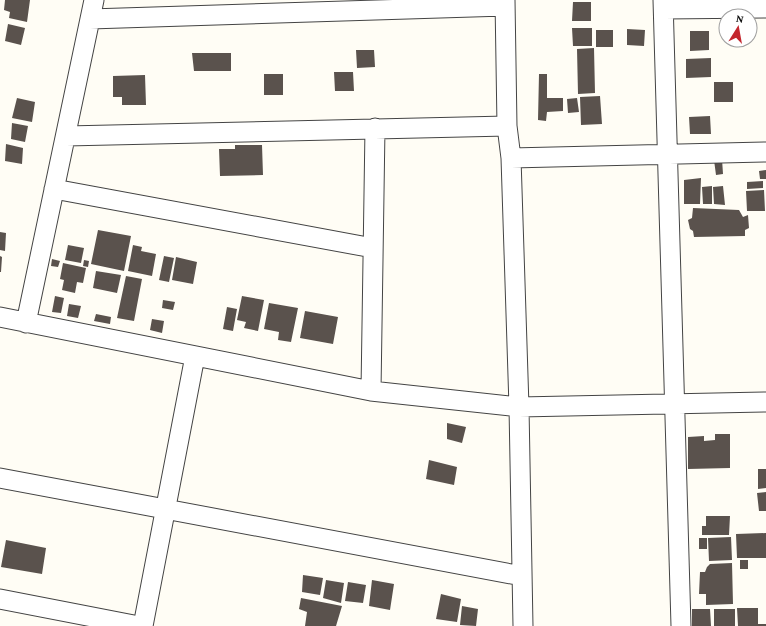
<svg xmlns="http://www.w3.org/2000/svg" width="766" height="626" viewBox="0 0 766 626" font-family="'Crimson Pro',serif">
	<style>
		.building { fill: #5a524d }
		.lines { fill: none; stroke-linecap: round; stroke-linejoin: round }
		.minor-casing { stroke: #444; stroke-width: 21 }
		.minor { stroke: #fff; stroke-width: 19 }
	</style>
	<rect width="100%" height="100%" fill="#fffdf5"/>
	<path class="building" d="M5,0H30L27,22L9,18L10,12L4,10Z
		M573,2H591V21H572Z
		M8,24L25,28L21,45L5,41Z
		M572,28H592V46H573Z
		M627,29L645,30L644,46L627,45Z
		M596,30H613V47H596Z
		M690,31H709V50L690,51Z
		M594,48L595,93L578,94L577,49Z
		M356,50H374L375,67L357,68Z
		M192,53H231V71H194Z
		M711,58V77L686,78V59Z
		M334,72H353L354,91H335Z
		M264,74H283V95H264Z
		M539,74H547V98H563V111L547,112L546,121L538,120Z
		M145,75L146,105H122V97H113V76Z
		M714,82H733V102H714Z
		M600,96L602,124L581,125L580,97Z
		M17,98L35,102L32,122L12,118Z
		M577,98L579,112L568,113L567,99Z
		M710,116L711,134H690L689,117Z
		M12,123L28,126L25,142L11,139Z
		M6,144L23,148L22,164L5,161Z
		M235,145H262L263,175L220,176L219,149H235Z
		M722,159L723,174L716,175L714,160Z
		M766,170V179H760L759,171Z
		M701,178L700,204H684V180Z
		M763,181V188L747,189V182Z
		M712,186V204H703L702,187Z
		M723,186L725,205L714,204L713,187Z
		M764,190L765,211H747L746,191Z
		M693,208L739,210L743,217L748,215L749,228L745,230V236L694,237L693,231L690,229L688,220L692,218Z
		M98,230L131,236L124,271L91,264Z
		M0,232L6,233L5,251L0,250Z
		M68,245L84,248L81,263L65,260Z
		M133,245L142,247L141,251L156,254L152,276L128,271Z
		M0,256L2,257L1,272H0Z
		M164,256L174,258L169,282L159,280Z
		M176,257L197,262L193,284L172,280Z
		M52,259L60,261L58,267L51,266Z
		M84,260L89,261L88,267L83,266Z
		M63,263L86,268L83,283L77,282L75,293L62,290L64,280L60,279Z
		M96,271L121,275L117,293L93,288Z
		M126,276L142,279L134,321L117,318Z
		M55,296L64,298L61,313L52,312Z
		M242,296L264,300L258,331L244,328L246,322L237,320Z
		M163,300L175,302L173,310L162,308Z
		M269,303L298,308L291,342L278,340L279,332L264,329Z
		M69,304L81,306L78,318L67,316Z
		M227,307L237,309L233,331L223,329Z
		M305,311L338,317L333,344L300,338Z
		M96,314L111,317L110,324L94,321Z
		M152,319L164,321L162,333L150,330Z
		M447,423L466,427L462,443L447,439Z
		M715,434H730V468L688,469V437L704,436V441L715,440Z
		M429,460L457,467L454,485L426,479Z
		M758,469H766V488L758,489Z
		M766,492V511H759L757,493Z
		M706,516H730L729,535H702V526H706Z
		M766,533V558H737L736,534Z
		M731,537L732,560L709,561L708,538Z
		M699,538H707V549H699Z
		M6,540L46,548L42,574L1,567Z
		M740,560H748V569H740Z
		M732,563L733,604L706,605V594H699L700,572H705L707,567L710,564Z
		M303,575L323,578L320,595L302,592Z
		M326,580L344,583L341,603L323,598Z
		M372,580L394,584L390,610L369,606Z
		M348,582L366,585L363,603L345,601Z
		M441,594L461,599L457,622L436,619Z
		M301,598L342,606L336,626H305L307,612L299,609Z
		M462,606L478,609L476,626L460,625Z
		M737,608H758V624H766V626H738Z
		M692,609H710L711,626H692Z
		M714,609H735V626H714Z"/>
	<g class="lines">
		<g class="minor-casing">
			<path id="minor" d="M505,0L507,126L511,158L519,407L523,626
				M663,0L681,626
				M664,9L766,8
				M90,19L505,6
				M66,136L507,126
				M511,158L766,152
				M54,189L373,248
				M0,317L371,391L519,407L766,402
				M26,323L94,0
				M371,391L375,128
				M0,478L522,576
				M0,599L139,626
				M143,626L195,356"/>
		</g>
		<use href="#minor" class="minor"/>
	</g>
	<g transform="translate(738 28) rotate(11)"><circle r="19" fill="#ffffff" stroke="#a0a0a0"/>
	<path d="M0-3L7 15L0 10L-7 15Z" fill="#c4262e"/>
	<text y="-6" font-size="11" font-weight="bold" text-anchor="middle" fill="#111111">N</text>
	</g>
</svg>
